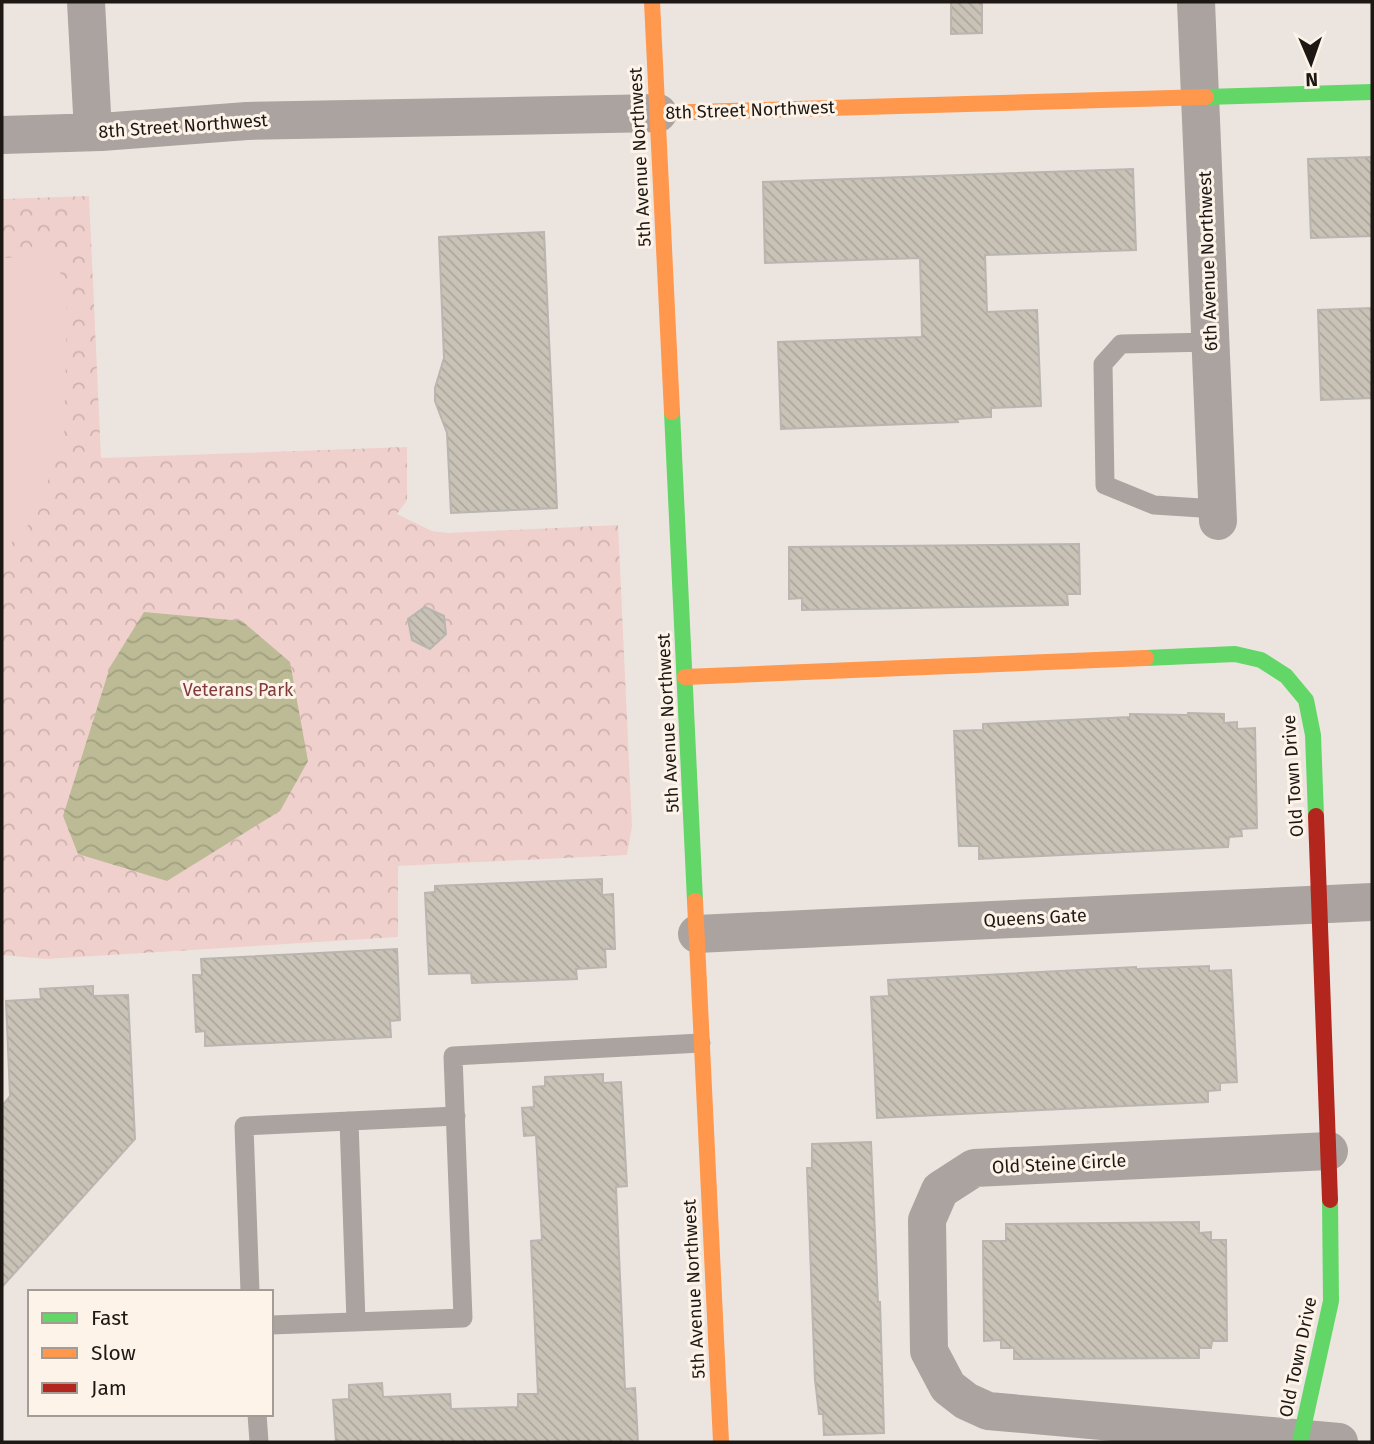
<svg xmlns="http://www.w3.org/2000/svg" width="1374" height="1444" viewBox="0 0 1374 1444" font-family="'Fira Sans',sans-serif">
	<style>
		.forest { fill: url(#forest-crowns) }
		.garden { fill: #f0d0cc }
		.water { fill: url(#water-waves) }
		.building { fill: url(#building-back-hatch); stroke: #b9b5b0; stroke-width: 2 }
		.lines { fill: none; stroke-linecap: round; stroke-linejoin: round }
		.lane { stroke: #aba39f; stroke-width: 19 }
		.street { stroke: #aba39f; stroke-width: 38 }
		.fast { stroke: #63d668; stroke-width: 16 }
		.slow { stroke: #ff974d; stroke-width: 16 }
		.jam { stroke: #b3261e; stroke-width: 16 }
		.labels { text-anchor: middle; stroke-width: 6; stroke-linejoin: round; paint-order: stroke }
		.street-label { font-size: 18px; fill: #1d1814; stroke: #fdf3e9 }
		.park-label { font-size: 18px; fill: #81393a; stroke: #fdf3e9 }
	</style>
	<defs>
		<pattern id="forest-crowns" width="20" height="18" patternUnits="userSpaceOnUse" patternTransform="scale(1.75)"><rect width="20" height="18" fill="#f0d0cc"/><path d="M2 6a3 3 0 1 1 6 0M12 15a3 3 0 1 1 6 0" fill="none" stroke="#cdb2ae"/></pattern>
		<pattern id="water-waves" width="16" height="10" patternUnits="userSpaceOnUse" patternTransform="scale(1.75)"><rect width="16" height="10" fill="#bcbb96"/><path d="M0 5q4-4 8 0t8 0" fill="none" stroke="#a1a080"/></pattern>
		<pattern id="building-back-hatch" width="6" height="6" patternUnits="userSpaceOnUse" patternTransform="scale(1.75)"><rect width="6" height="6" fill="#c9c2b6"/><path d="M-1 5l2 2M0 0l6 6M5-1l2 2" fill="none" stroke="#aca69c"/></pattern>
	</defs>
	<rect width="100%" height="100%" fill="#ece5df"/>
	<path class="forest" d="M89,196L101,458L407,447V500L397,514L432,531L448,533L618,525L632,826L627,855L398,866V937L46,959L2,955V199Z"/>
	<path class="garden" d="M57,255L67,309L64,443L30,523L2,553V258Z"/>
	<path class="water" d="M144,612L242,621L290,662L308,761L280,811L167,881L78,854L63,816L110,667Z"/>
	<path class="building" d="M951,2H982V33L951,34Z
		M1372,157V236L1311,238L1308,159Z
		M1133,169L1136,250L985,255L987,312L1037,310L1041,406L991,408V417L957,419L958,422L781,429L778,342L922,337L920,258L765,263L763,182Z
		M544,232L557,508L451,513L447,433L435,401V388L444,358L439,237Z
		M1372,308V398L1321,400L1318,310Z
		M1079,544L1080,594H1067L1068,605L802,610V598L789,599V547Z
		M425,607L444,616L446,634L430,649L412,640L408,619Z
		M1188,713L1224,714V723L1237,722V729L1255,728L1257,828L1241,829L1242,836L1229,837L1228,847L979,859V846H959L954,731L983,730V724L1130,717V714L1188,715Z
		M602,879V895L613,894L615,949H605L606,967L576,969L577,979L472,983L471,973L429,974L425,893L435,892V886Z
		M397,949L400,1020L390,1021L391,1037L205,1046V1031L196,1032L193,975H202L201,959Z
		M1209,966V971L1231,970L1237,1082L1220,1083V1090L1208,1091V1102L877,1118L871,997L889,996L888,980L1136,967V969Z
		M93,986V996L128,995L135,1139L2,1287V1106L10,1096L6,1001L41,999L40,989Z
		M603,1074V1083L621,1082L627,1186L616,1187L625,1389L635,1388L638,1442H336L333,1400L349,1399V1385L382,1383L383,1397L450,1394L451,1409L518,1407V1394H538L531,1241L542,1240L536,1135L524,1136L522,1108L534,1107L533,1087L545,1086V1077Z
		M871,1142L878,1302H880L884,1433L824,1435L823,1414H819L815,1380L807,1168H812V1144Z
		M1199,1222V1233L1211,1232V1240H1226L1227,1341H1212L1211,1348H1199V1358L1014,1359V1348H1001V1340L984,1341L983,1241H1006V1224Z"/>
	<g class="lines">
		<path class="lane" d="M1211,342L1121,344L1103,364L1105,485L1154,505L1217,509
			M349,1121L356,1321
			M250,1292L244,1126L456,1116
			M271,1325L463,1318L453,1056L701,1043
			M257,1414L259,1442"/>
		<path class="street" d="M86,2L93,132
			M1196,2L1218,521
			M2,135L101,132L247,121L658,113
			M697,934L1372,902
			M1329,1151L974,1168L940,1190L927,1220L929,1351L948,1387L966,1401L988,1411L1339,1442"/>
		<path class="fast" d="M1206,97L1372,92
			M672,412L695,901
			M1146,658L1235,654L1261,660L1286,676L1306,700L1313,735L1316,816
			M1300,1442L1331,1301L1330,1200"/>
		<path class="slow" d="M652,2L672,412
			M658,113L1206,97
			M685,677L1146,658
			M695,901L721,1442"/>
		<path class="jam" d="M1316,816L1330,1200"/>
	</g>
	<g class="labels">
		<g class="street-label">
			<text transform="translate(750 110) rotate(-2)" y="6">8th Street Northwest</text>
			<text transform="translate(183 126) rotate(-4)" y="6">8th Street Northwest</text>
			<text transform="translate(640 157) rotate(-93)" y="6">5th Avenue Northwest</text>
			<text transform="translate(1208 261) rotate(-92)" y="6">6th Avenue Northwest</text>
			<text transform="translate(668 723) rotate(-93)" y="6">5th Avenue Northwest</text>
			<text transform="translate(1293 776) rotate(-94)" y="6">Old Town Drive</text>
			<text transform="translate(1035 918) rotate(-3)" y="6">Queens Gate</text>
			<text transform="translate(1059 1164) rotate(-3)" y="6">Old Steine Circle</text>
			<text transform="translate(694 1289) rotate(-93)" y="6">5th Avenue Northwest</text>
			<text transform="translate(1298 1357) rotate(-78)" y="6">Old Town Drive</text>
		</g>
		<g class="park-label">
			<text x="238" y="696">Veterans Park</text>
		</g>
	</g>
	<rect width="1374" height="1444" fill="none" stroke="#1d1814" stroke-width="7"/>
	<rect x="28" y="1290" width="245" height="126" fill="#fdf3e9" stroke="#a39b94" stroke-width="2"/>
	<rect x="42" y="1313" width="35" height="10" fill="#63d668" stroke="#a39b94" stroke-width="2"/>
	<text x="91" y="1325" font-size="21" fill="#1d1814">Fast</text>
	<rect x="42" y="1348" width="35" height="10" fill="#ff974d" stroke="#a39b94" stroke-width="2"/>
	<text x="91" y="1360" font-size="21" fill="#1d1814">Slow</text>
	<rect x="42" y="1383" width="35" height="10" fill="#b3261e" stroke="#a39b94" stroke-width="2"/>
	<text x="91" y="1395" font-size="21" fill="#1d1814">Jam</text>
	<g transform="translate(1311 63) rotate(178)" stroke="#fdf3e9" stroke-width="5" paint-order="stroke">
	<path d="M0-5L12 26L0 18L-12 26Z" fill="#1d1814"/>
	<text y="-10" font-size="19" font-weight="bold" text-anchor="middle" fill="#1d1814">N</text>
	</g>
</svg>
